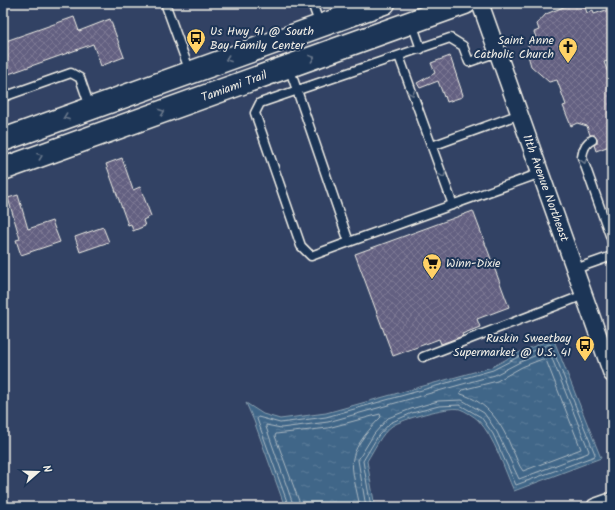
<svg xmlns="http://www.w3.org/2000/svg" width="615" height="510" viewBox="0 0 615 510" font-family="Kalam,sans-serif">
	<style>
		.water { fill: url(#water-ripples); stroke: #889eae }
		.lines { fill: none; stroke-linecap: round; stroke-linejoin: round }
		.shore { stroke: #acb9c2; stroke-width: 1 }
		.building { fill: url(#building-cross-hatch); stroke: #f4f1e8 }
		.lane-casing { stroke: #f4f1e8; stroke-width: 11 }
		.street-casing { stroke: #f4f1e8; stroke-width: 19 }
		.primary-casing { stroke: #f4f1e8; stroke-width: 25 }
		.lane { stroke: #1d3557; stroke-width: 8 }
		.street { stroke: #1d3557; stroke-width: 16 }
		.primary { stroke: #1d3557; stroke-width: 22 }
		.oneway { stroke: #68778a }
		.labels { text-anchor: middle; stroke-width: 4; stroke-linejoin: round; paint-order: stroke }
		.poi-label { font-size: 12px; fill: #f4f1e8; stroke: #1d3557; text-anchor: start }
		.street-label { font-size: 12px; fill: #f4f1e8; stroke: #1d3557 }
	</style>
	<defs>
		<pattern id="water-ripples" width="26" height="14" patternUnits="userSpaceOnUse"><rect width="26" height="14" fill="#406688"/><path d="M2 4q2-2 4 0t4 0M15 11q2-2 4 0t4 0" fill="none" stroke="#5c7c99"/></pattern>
		<pattern id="building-cross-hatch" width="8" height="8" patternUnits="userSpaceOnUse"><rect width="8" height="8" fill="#646181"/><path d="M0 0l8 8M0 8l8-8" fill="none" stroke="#7b7893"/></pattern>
	</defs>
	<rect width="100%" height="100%" fill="#324264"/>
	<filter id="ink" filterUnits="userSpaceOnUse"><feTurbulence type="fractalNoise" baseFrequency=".025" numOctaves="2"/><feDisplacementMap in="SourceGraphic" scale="8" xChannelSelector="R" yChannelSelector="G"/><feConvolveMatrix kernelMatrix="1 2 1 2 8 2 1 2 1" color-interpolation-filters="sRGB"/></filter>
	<g filter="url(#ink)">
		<path class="water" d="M553,338L601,458L514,491C504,469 495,438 478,420C474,416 465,411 460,409C447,406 403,419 392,426C381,434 374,450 367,461L375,507H285L254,421L246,403L263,414L280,419L326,413L492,367L516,354Z"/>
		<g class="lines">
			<path class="shore" d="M543,359L546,360L581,449L523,471C518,465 516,456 512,449C502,424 488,402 461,394L460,392L462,390L497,381L522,367Z
				M289,507L257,419L258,417L280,423L326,417L493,370L518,357L549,344L551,345L595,454V456L516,485L493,434L481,417L460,405L439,406L412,413L390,423L378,436L363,461L371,507
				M294,507L266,427V425L281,428L328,422L495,375L520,362L546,351H549L589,451L588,453L519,479L497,432L484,413L462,400L438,401L411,409L388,418L374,434L358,460L366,507
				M300,507L299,501L275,436L276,434L328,428L380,414L381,417C372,426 355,445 353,458C350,468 358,495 360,507"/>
		</g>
		<path class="building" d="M571,4L585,7L587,13L593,10L594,14L612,8V60L604,62L612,83V115L611,118L612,122V145L596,151L594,145L597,143V138L595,135H590L587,126L577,123L571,126L563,106L566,105L557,80L549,82L531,66L527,52L529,40L536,37L534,32L539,30L537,24L546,14Z
			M74,17L79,31L110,19L124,57L101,66L93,44L3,76V42Z
			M450,56L463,95L462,97L447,102L445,96L444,97L438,81L420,88L417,83L435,73L431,63Z
			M122,158L133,190L140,187L151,216L143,220L145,226L133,231L131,224L128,225L106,164Z
			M18,195L28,229L52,221L60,242L21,255L16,240L20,239L8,198Z
			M473,211L509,307L477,319L480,327L462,334L463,336L441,344L439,339L393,356L355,254Z
			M103,227L109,242L80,252L75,237Z"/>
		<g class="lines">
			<g class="lane-casing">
				<path id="lane" d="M165,3L190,72
					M312,3L320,25
					M412,23L421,49
					M399,56L453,205
					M289,67L349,242L541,173
					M3,97L71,73L80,78L90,107
					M592,140C585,143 583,150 582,157L612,241
					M432,146L520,114
					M349,242L311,256L301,246L255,113L260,103L450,38L463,46L469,62L498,52
					M575,269L612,256
					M423,357L584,295"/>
			</g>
			<g class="street-casing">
				<path id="street" d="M480,3L612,374
					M595,507L612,501"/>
			</g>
			<g class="primary-casing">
				<path id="primary" d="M3,140L384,3
					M3,169L465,3"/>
			</g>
			<use href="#lane" class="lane"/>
			<use href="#street" class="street"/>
			<use href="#primary" class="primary"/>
		</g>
		<defs><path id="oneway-chevron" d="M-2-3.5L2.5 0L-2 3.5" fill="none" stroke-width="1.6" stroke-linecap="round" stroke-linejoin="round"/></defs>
		<g class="oneway">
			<use href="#oneway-chevron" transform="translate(312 58) rotate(-20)"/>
			<use href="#oneway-chevron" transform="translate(228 59) rotate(160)"/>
			<use href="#oneway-chevron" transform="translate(412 93) rotate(70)"/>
			<use href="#oneway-chevron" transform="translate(162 112) rotate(-20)"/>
			<use href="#oneway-chevron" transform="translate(66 117) rotate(160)"/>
			<use href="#oneway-chevron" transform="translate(40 156) rotate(-20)"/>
			<use href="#oneway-chevron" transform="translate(584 161) rotate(75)"/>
			<use href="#oneway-chevron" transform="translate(443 175) rotate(70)"/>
		</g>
	</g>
	<defs>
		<g id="bus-pin" transform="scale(1)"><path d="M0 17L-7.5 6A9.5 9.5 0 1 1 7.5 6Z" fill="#ffd166" stroke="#1d3557"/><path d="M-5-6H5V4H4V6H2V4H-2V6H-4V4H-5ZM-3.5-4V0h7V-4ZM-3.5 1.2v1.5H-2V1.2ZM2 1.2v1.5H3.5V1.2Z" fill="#111"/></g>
		<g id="church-pin" transform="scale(1)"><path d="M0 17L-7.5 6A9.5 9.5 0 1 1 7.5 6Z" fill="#ffd166" stroke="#1d3557"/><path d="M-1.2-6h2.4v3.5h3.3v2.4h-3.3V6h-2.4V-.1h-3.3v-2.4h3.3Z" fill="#111"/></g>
		<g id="supermarket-pin" transform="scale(1)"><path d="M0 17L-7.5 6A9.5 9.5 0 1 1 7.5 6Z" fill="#ffd166" stroke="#1d3557"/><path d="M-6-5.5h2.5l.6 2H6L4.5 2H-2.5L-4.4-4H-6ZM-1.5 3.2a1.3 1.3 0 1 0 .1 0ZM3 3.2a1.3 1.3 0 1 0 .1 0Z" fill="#111"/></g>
	</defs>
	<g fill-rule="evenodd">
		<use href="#bus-pin" x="196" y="38"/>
		<use href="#church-pin" x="568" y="47"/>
		<use href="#supermarket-pin" x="432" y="263"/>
		<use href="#bus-pin" x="585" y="345"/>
	</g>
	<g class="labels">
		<g class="poi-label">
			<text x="210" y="35">Us Hwy 41 @ South<tspan x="210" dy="14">Bay Family Center</tspan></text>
			<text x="554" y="44" text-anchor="end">Saint Anne<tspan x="554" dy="14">Catholic Church</tspan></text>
			<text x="446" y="267">Winn-Dixie</text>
			<text x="571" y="342" text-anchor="end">Ruskin Sweetbay<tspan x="571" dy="14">Supermarket @ U.S. 41</tspan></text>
		</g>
		<g class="street-label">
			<text transform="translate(234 86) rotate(-20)" y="4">Tamiami Trail</text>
			<text transform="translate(546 188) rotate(70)" y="4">11th Avenue Northeast</text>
		</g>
	</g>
	<rect width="615" height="510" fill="none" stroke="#1d3557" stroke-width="16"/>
	<rect x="8" y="8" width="599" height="494" fill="none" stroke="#f4f1e8" stroke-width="1.5" filter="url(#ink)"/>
	<g transform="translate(38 472) rotate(70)" stroke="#1d3557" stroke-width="3" paint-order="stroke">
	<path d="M0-3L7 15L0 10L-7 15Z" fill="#f4f1e8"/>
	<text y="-6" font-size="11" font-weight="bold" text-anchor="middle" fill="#f4f1e8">N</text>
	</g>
</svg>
